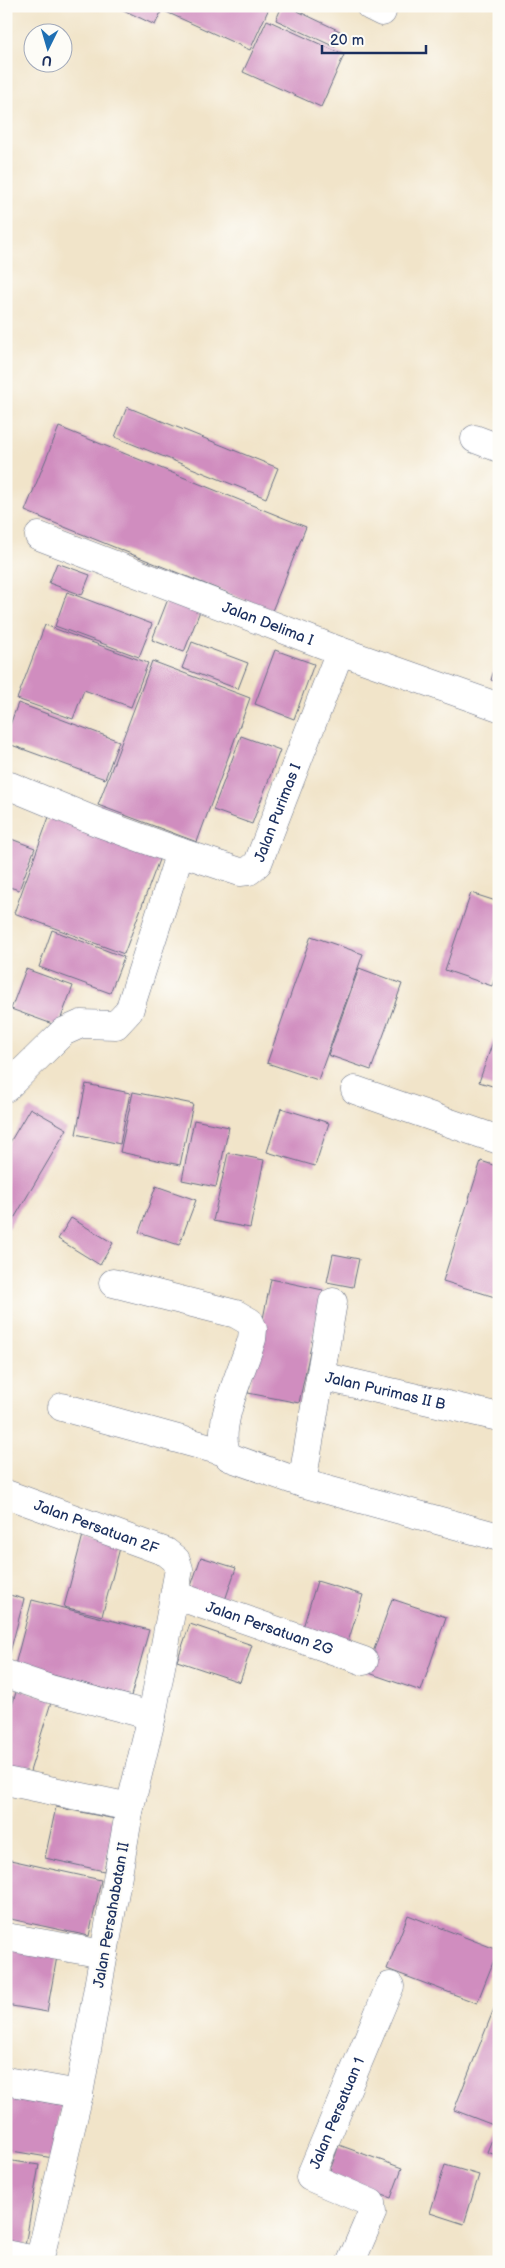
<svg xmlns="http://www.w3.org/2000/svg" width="505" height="2268" viewBox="0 0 505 2268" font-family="'Balsamiq Sans',sans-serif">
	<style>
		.building { fill: #d08dbf }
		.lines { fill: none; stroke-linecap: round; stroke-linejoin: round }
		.minor-casing { stroke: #666e83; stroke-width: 29 }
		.minor { stroke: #fff; stroke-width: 28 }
		.labels { text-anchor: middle; stroke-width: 4; stroke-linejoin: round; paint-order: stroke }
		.street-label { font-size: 15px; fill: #1b2f5e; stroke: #fdfcf7 }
	</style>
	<rect width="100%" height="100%" fill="#fdfcf7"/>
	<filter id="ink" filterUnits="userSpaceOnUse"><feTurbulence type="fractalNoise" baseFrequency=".02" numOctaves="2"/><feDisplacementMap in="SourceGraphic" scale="10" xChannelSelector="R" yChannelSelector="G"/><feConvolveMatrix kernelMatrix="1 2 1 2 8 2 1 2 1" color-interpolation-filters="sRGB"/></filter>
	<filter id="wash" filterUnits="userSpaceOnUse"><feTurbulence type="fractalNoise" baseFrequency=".0096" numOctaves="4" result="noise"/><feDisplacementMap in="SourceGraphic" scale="20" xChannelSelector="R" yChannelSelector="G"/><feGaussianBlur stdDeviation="1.12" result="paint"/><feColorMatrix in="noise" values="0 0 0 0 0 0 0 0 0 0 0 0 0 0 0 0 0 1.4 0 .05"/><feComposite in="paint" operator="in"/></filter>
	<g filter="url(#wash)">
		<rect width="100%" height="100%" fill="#f1e4c9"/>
		<g id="blocks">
			<path class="building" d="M115,6H270L250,50L162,10L155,25Z
				M282,6H287L342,32L335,47L276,20Z
				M267,20L344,55L321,107L243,72Z
				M127,407L278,468L266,498L115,437Z
				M59,427L306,527L272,611L25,511Z
				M57,563L90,575L82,595L49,583Z
				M67,592L152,624L139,657L55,626Z
				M168,599L200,611L184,652L152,640Z
				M45,625L148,663L131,707L84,690L73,719L17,699Z
				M192,642L248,663L238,689L182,668Z
				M275,650L314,664L294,719L255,704Z
				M498,657H499V683L491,680Z
				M152,661L250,698L197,842L98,805Z
				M18,703L119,741L105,779L6,743V736Z
				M241,736L280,750L252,824L213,810Z
				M49,817L160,857L124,954L14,913Z
				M6,837L35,848L19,890L6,886Z
				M471,893L499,902V967L492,986L445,970Z
				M52,930L124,957L110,993L39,967Z
				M311,936L363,954L318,1080L267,1063Z
				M359,968L402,984L371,1070L328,1055Z
				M26,969L73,986L58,1026L11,1009Z
				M498,1027H499V1088L479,1082Z
				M86,1084L130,1093L120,1144L76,1134Z
				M133,1092L193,1104L180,1165L120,1152Z
				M30,1108L67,1129L6,1232V1149Z
				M281,1108L329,1123L315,1166L267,1152Z
				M194,1120L229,1127L216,1187L182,1180Z
				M228,1153L264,1160L250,1228L213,1221Z
				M481,1161L499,1167L498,1298L443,1281Z
				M156,1186L196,1200L179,1245L139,1232Z
				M71,1218L113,1243L100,1265L58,1239Z
				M333,1254L359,1259L353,1287L327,1282Z
				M271,1279L323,1290L299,1403L248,1393Z
				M83,1535L121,1544L102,1616L64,1607Z
				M201,1557L236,1568L222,1609L187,1598Z
				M317,1581L363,1595L346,1648L301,1634Z
				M6,1594L24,1599L7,1664H6Z
				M392,1599L446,1617L421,1691L366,1672Z
				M32,1600L149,1630L131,1696L15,1665Z
				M190,1624L252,1645L240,1682L177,1661Z
				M17,1689L52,1699L28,1778L6,1772V1725Z
				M6,1695L13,1697L7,1718H6Z
				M56,1807L115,1819L104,1871L45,1858Z
				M6,1859L101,1880L89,1936L6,1918Z
				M408,1915L498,1950L477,2003L387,1969Z
				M6,1942L58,1951L47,2012L6,2005Z
				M499,1996V2112L493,2125L454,2110Z
				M6,2095L62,2105L53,2158L6,2150Z
				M499,2122V2156L487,2152Z
				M339,2145L402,2168L391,2198L328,2176Z
				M6,2160L39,2165L25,2246L6,2243Z
				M445,2165L479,2175L464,2224L430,2213Z"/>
		</g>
	</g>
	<g filter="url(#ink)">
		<use href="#blocks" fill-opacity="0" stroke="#666e83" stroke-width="1"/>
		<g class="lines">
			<g class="minor-casing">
				<g id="minor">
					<path d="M370,6L382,12"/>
					<path d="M475,439L499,448"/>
					<path id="s1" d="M39,536L340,651L499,707"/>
					<path d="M10,786L97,822L180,852"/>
					<path id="s2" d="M6,1088L63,1032L81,1024L116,1025L129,1011L180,852L240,872L249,871L258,863L340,651"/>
					<path d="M355,1090L499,1140"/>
					<path d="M113,1283L236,1314L250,1322L253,1329L252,1339C244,1367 211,1432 229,1457L302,1483L499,1537"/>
					<path id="s3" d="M321,1376L499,1417"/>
					<path d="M62,1407L225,1452"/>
					<path d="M302,1483L333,1302"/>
					<path id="s4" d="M6,1494L166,1552L176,1560L179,1569L152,1716L130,1807L79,2094L39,2262"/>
					<path id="s5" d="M175,1595L364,1661"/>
					<path d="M6,1674L50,1689L152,1716"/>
					<path d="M6,1781L130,1807"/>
					<path d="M6,1937L104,1954"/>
					<path d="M6,2081L79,2094"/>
					<path d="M6,2254L40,2261"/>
					<path id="s6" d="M351,2262L372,2213L371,2203L310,2177L390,1986"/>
				</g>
			</g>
			<use href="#minor" class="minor"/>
		</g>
	</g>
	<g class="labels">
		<g class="street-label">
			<text dy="5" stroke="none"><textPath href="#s1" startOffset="245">Jalan Delima I</textPath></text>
			<text dy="5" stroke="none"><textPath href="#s2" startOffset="459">Jalan Purimas I</textPath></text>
			<text dy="5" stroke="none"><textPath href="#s3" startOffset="66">Jalan Purimas II B</textPath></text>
			<text dy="5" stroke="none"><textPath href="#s4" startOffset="96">Jalan Persatuan 2F</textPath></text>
			<text dy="5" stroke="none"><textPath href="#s5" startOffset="100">Jalan Persatuan 2G</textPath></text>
			<text transform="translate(111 1915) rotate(-80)" y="5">Jalan Persahabatan II</text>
			<text dy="5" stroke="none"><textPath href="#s6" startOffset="199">Jalan Persatuan 1</textPath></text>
		</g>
	</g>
	<rect width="505" height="2268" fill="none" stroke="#fdfcf7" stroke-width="25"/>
	<g transform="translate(48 48) rotate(185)"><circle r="24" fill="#fdfcf7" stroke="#a3aaba"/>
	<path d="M0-4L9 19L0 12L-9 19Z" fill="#1f6fb2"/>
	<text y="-8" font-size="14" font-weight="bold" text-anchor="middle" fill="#1b2f5e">U</text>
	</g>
	<path d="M322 45v8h104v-8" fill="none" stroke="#1b2f5e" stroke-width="2.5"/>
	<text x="330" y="45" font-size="15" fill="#1b2f5e" stroke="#fdfcf7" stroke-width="4" paint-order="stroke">20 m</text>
</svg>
